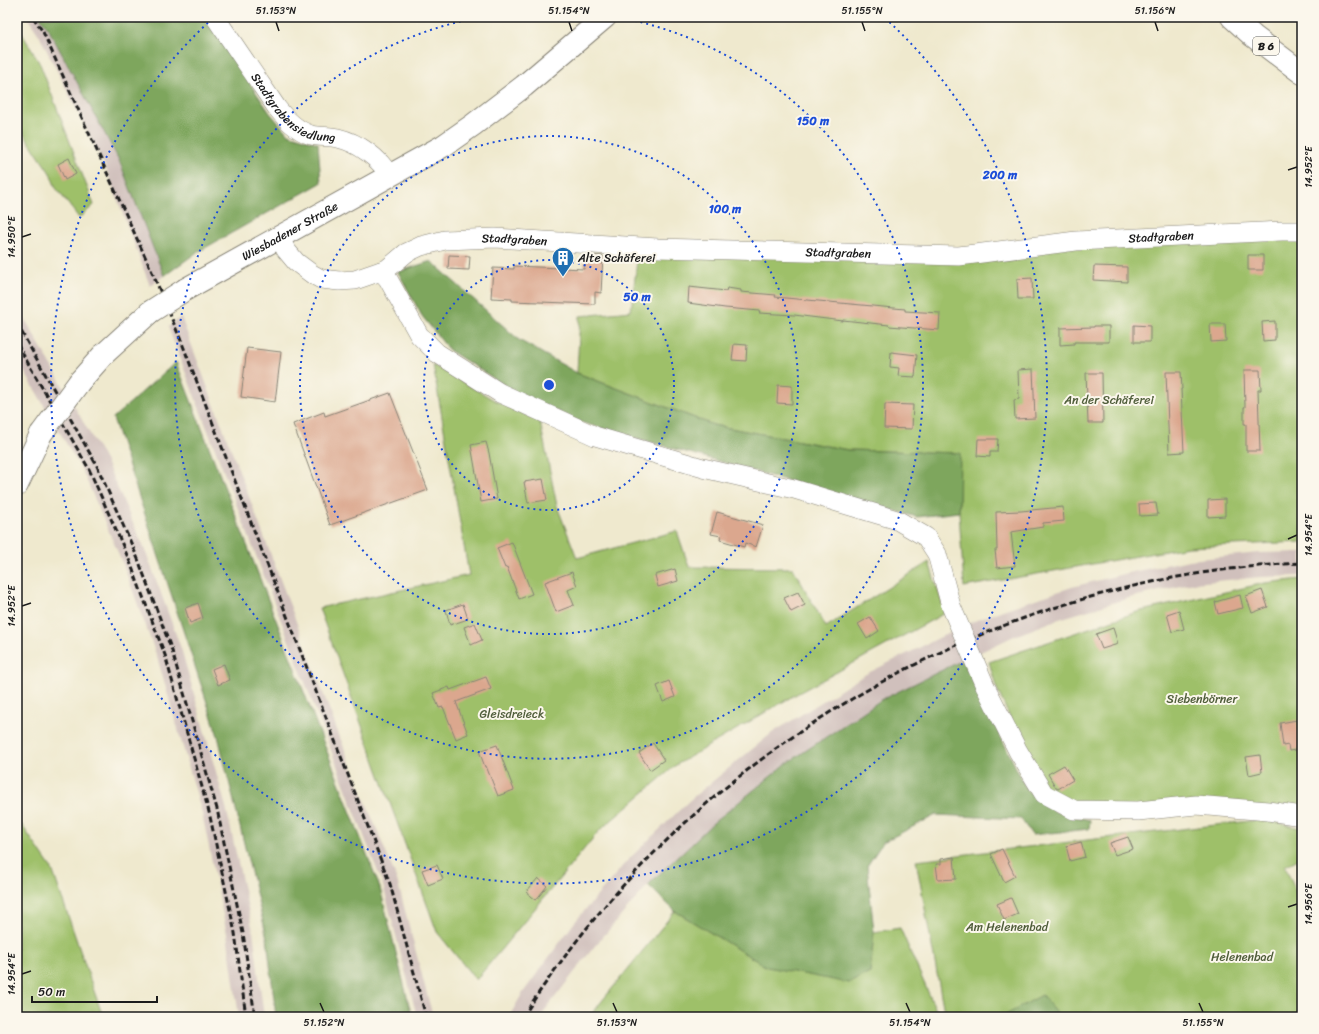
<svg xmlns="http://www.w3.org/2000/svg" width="1319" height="1034" viewBox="0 0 1319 1034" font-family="Sriracha,sans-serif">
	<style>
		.industrial { fill: #d0c0bc }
		.green { fill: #9ec069; stroke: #5d6e42 }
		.forest { fill: #7ea65d; stroke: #4d613c }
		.building { fill: #dba78e }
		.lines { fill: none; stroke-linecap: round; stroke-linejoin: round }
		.minor-casing { stroke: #868275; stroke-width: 20 }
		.major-casing { stroke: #868275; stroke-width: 24 }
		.minor { stroke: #fff; stroke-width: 19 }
		.major { stroke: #fff; stroke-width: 22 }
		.rail { stroke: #1c1c1c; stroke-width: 3; stroke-dasharray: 6 3; stroke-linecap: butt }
		.minor-bridge-casing { stroke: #868275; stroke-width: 20; stroke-linecap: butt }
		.major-bridge-casing { stroke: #868275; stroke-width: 24; stroke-linecap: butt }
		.minor-bridge { stroke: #fff; stroke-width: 19 }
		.major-bridge { stroke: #fff; stroke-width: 22 }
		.ticks { fill: none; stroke: #1c1c1c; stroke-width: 1.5 }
		.ring { fill: none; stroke: #1d4ed8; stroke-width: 2; stroke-dasharray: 2 4 }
		.labels { text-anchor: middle; stroke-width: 4; stroke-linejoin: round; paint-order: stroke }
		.shield { fill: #fbf7ec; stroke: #5f5e5a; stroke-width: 1 }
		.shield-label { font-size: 11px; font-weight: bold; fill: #1c1c1c }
		.street-label { font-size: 12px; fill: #1c1c1c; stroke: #fbf7ec }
		.poi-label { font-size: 12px; fill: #1c1c1c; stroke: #fbf7ec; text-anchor: start }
		.park-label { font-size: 12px; fill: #505e3b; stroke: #fbf7ec }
		.centre { fill: #1d4ed8; stroke: #fbf7ec; stroke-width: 2 }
		.ring-label { font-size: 12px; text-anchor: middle; font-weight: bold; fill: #1d4ed8; stroke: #fbf7ec; stroke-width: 4; stroke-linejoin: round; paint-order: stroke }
		.neatline { fill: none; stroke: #1c1c1c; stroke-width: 1.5 }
		.ticks-label { font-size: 10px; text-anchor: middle; fill: #1c1c1c }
	</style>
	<rect width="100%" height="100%" fill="#fbf7ec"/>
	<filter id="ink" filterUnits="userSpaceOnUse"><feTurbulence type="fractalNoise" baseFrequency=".025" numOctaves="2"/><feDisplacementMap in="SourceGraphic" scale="8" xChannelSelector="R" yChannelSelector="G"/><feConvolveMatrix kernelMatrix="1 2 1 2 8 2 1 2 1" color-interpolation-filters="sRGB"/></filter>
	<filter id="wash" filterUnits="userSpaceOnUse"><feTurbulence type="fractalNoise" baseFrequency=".012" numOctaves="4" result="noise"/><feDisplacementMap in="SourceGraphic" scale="16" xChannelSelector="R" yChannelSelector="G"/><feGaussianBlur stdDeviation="0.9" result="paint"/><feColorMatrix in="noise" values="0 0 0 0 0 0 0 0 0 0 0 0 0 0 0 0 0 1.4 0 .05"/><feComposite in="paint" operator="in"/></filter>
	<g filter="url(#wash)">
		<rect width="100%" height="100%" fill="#efe9ce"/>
		<path class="industrial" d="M27,17H40L49,30L119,160L164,276L150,286L105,166L39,35Z
			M17,305L106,462L147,555L181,648L226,807L253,931L264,1017H239L227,934L202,813L157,657L123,564L83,472L17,359Z
			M181,317L339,735L397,880L433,1017H417L383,885L168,327Z
			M1302,552V576L1261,577L1194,583L1129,598L1059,619L1012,637L881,700L786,764L713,823L648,885L594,947L546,1009L541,1017H509L522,994L574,923L627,861L691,799L772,733L866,674L969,623L1003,610L1072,587L1123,574L1189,560L1259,553Z"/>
		<path class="green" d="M17,25L40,64L94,205L79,218L56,188L50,173L17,124Z
			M1302,237V542L1188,547L964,587L959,512V453L848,450L713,425L577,373L580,316L631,311L638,252L955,260L1078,244Z
			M433,365L496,401L540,422L557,506L577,558L677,531L689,567L793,568L826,627L929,562L945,613L793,696L676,765L599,831L476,980L437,932L319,608L469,575Z
			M1302,579V810H1074L1044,794L997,689L989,662L1137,612L1265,583Z
			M17,818L52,869L103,1017H17Z
			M1267,819L1299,828L1302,830V857L1285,866L1302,906V1017H945L916,860Z
			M675,911L767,967L870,973L874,932L900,928L939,1017H589Z"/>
		<path class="forest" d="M40,17H205L270,113L288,134L318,143L321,183L196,253L164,276L119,160L49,30Z
			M431,261L519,340L577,373L713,425L848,450L960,453L959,512L917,517L583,423L515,392L449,350L422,316L398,272Z
			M176,362L380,888L412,1017H276L267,938L218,736L113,418Z
			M963,660L1027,790L1056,812L1090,820L1089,829L1032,835L1021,819L936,815L883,842L867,866L874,932L870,973L849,983L767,967L675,911L648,885L713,823L786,764L881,700Z
			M1042,995L1060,1017H1002Z"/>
		<g id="blocks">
			<path class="building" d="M69,158L76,174L65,180L58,164Z
				M449,255L470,256L469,270L448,269Z
				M585,255L603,256L601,293L595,292V304L512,301V299L491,298L493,268L514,269V266L584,269Z
				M1248,255H1263V270H1248Z
				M1094,266L1127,267V282L1093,280Z
				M1032,278L1033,299H1018L1017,279Z
				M689,287L726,291L727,288L741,290V292L776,295L775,297L905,309V311L940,313L939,330L889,326V325L843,320V321L794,315L759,313L760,311L725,308L688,303Z
				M1275,321V340L1263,341L1262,322Z
				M1210,324H1225L1226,341L1211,342Z
				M1134,325L1150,326V342H1134Z
				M1094,326H1109V342H1074V344L1060,345V328L1094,327Z
				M734,344L747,345L746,361L732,360Z
				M247,348L281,352L275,402L241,397Z
				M891,352L917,355L915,377L898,376L899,368L890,367Z
				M1033,369L1035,418L1015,419L1014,400L1019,399L1018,370Z
				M1244,370H1260L1261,390H1258L1260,451H1246V424H1244V407H1245Z
				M1166,372H1181L1182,389H1181L1184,452L1169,453Z
				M1086,373H1102L1103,423H1088Z
				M778,385L792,386V404L777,403Z
				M390,393L428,490L330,525L293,424L324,412L325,416Z
				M885,404L913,405L912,429L884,428Z
				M978,439H998L997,452H990V457L977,456Z
				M486,442L489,453L497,499L481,502L471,445Z
				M543,479L547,500L528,503L524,482Z
				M1225,499V516L1208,517V500Z
				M1156,503L1158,515L1140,516L1139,504Z
				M1063,507L1064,521L1043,523V527L1011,532L1015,566L997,568L995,550H997L996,512L1021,511Z
				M717,512L763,525L756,547L745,543L744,547L720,540L721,536L711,534Z
				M512,542L532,594L519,599L507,567L505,568L497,548Z
				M675,569L678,581L658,587L655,575Z
				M572,572L577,586L568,590L574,605L556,612L545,582Z
				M1262,590L1268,607L1252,613L1246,596Z
				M798,592L805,605L791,612L784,598Z
				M1240,595L1243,608L1218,614L1215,602Z
				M198,603L203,618L190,623L185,608Z
				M463,604L468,619L450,625L446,610Z
				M1179,610L1184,629L1172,632L1167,614Z
				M870,617L879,631L867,639L858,624Z
				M475,623L482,640L471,645L464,627Z
				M1113,628L1118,644L1102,649L1096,634Z
				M224,664L230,680L218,685L212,669Z
				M486,677L491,689L456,702L468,734L456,739L443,707L439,708L433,693L449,687L450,690Z
				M669,681L675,697L663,702L657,686Z
				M1297,720L1302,749L1289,751L1288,745L1283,746L1280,723Z
				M653,743L664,760L650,770L639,753Z
				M497,745L514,790L498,796L486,766L485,767L479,751Z
				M1260,755L1262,772L1249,775L1246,757Z
				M1064,765L1073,780L1058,789L1056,788L1048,774Z
				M1128,837L1133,849L1115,855L1110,843Z
				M1081,842L1085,857L1070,861L1066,846Z
				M1002,849L1015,876L1004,882L991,854Z
				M954,857L956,879L938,880L936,864H941V859Z
				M437,865L443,879L428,885L422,870Z
				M538,878L547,886L536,900L526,892Z
				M1011,898L1018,914L1004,920L997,904Z"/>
		</g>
	</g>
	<g filter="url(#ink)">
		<use href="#blocks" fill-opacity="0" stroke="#868275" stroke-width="1"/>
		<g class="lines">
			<g class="minor-casing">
				<g id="minor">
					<path id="s1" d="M215,17L277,108C286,119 296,130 311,135C320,137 329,136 338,138C359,143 379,158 390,176"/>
					<path d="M279,237L286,250L296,262L312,274L321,279L339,281L355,280L381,271L388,279L419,335L437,353L500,393L595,436L703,468L794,489L897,520L926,537L937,554L951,606"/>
					<path id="s2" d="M381,271L387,269L406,253L421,246L445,240L495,238L658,248L959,256L1076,241L1282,231H1302"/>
					<path d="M985,686L1018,751L1044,794L1074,810L1138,811L1196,805L1268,811L1302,816"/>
				</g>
			</g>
			<g class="major-casing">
				<g id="major">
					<path d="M1232,17L1253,36L1302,73"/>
					<path id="s3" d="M186,289L443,146L473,125L524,86L605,17"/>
					<path d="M80,381L103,355L150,312"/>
					<path d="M17,485L41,434"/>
				</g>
			</g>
			<use href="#minor" class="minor"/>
			<use href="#major" class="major"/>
			<path class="rail" d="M33,17L43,32L153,274L182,343L390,884L426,1017
				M17,324L97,466L138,559L172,651L217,809L243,933L255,1017
				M17,344L89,469L130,562L165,655L209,812L235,933L246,1017
				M523,1017C536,996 551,975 566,955C738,724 1014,576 1302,563"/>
			<g class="minor-bridge-casing">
				<path id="minor-bridge" d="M951,606L985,686"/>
			</g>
			<g class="major-bridge-casing">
				<path id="major-bridge" d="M150,312L186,289
					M41,434L80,381"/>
			</g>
			<use href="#minor-bridge" class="minor-bridge"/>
			<use href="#major-bridge" class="major-bridge"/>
		</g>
	</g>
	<path class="ticks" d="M276,22L279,31M569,22L572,31M862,22L865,31M1155,22L1158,31M1288,170L1297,167M22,237L31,234M1288,539L1297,535M22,606L31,603M1288,907L1297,904M22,974L31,971M320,1003L324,1012M613,1003L617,1012M906,1003L910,1012M1199,1003L1203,1012"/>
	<g class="ring">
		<circle cx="549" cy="385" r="125"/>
		<circle cx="549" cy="385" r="249"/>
		<path d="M617 17A374 374 0 1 1 481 17"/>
		<path d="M885 18A498 498 0 1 1 213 18"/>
	</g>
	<defs>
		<g id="building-pin" transform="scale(1.15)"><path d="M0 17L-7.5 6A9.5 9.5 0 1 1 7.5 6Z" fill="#1f6fb2" stroke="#fbf7ec"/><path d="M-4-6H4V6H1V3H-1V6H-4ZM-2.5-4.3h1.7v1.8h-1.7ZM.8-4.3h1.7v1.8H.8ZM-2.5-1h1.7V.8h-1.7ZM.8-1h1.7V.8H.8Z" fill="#fff"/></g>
	</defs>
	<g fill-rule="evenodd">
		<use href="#building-pin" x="563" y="258"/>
	</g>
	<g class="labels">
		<rect class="shield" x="1253" y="37" width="26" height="18" rx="3"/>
		<g class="shield-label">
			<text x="1266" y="50">B 6</text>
		</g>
		<g class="street-label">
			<text dy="4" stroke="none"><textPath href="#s1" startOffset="124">Stadtgrabensiedlung</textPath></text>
			<text dy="4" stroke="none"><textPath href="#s3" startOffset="119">Wiesbadener Straße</textPath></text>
			<text dy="4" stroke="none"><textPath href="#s2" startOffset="790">Stadtgraben</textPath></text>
			<text dy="4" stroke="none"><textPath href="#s2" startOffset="142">Stadtgraben</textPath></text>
			<text dy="4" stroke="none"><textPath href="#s2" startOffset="466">Stadtgraben</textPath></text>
		</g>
		<g class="poi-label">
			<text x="578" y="262">Alte Schäferei</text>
		</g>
		<g class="park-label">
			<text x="1109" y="404">An der Schäferei</text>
			<text x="1202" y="703">Siebenbörner</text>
			<text x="512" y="718">Gleisdreieck</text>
			<text x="1007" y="931">Am Helenenbad</text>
			<text x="1242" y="961">Helenenbad</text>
		</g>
	</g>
	<circle cx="549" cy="385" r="6" class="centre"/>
	<g class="ring-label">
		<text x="813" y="125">150 m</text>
		<text x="1000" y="179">200 m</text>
		<text x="725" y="213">100 m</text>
		<text x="637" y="301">50 m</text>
	</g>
	<rect width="1319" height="1034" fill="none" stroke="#fbf7ec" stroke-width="44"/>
	<path d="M32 996v6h125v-6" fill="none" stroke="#1c1c1c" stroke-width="2"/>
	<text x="38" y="996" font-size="12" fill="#1c1c1c" stroke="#fbf7ec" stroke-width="3" paint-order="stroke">50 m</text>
	<rect x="22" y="22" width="1275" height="990" class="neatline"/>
	<g class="ticks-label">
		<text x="276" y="14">51.153°N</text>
		<text x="569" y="14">51.154°N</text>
		<text x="862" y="14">51.155°N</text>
		<text x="1155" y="14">51.156°N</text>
		<text transform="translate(1308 167) rotate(-90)" y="4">14.952°E</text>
		<text transform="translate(11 237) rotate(-90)" y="4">14.950°E</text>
		<text transform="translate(1308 535) rotate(-90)" y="4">14.954°E</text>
		<text transform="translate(11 606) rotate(-90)" y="4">14.952°E</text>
		<text transform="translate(1308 904) rotate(-90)" y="4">14.956°E</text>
		<text transform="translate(11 974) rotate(-90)" y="4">14.954°E</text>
		<text x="324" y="1026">51.152°N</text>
		<text x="617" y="1026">51.153°N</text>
		<text x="910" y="1026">51.154°N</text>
		<text x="1203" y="1026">51.155°N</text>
	</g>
</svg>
